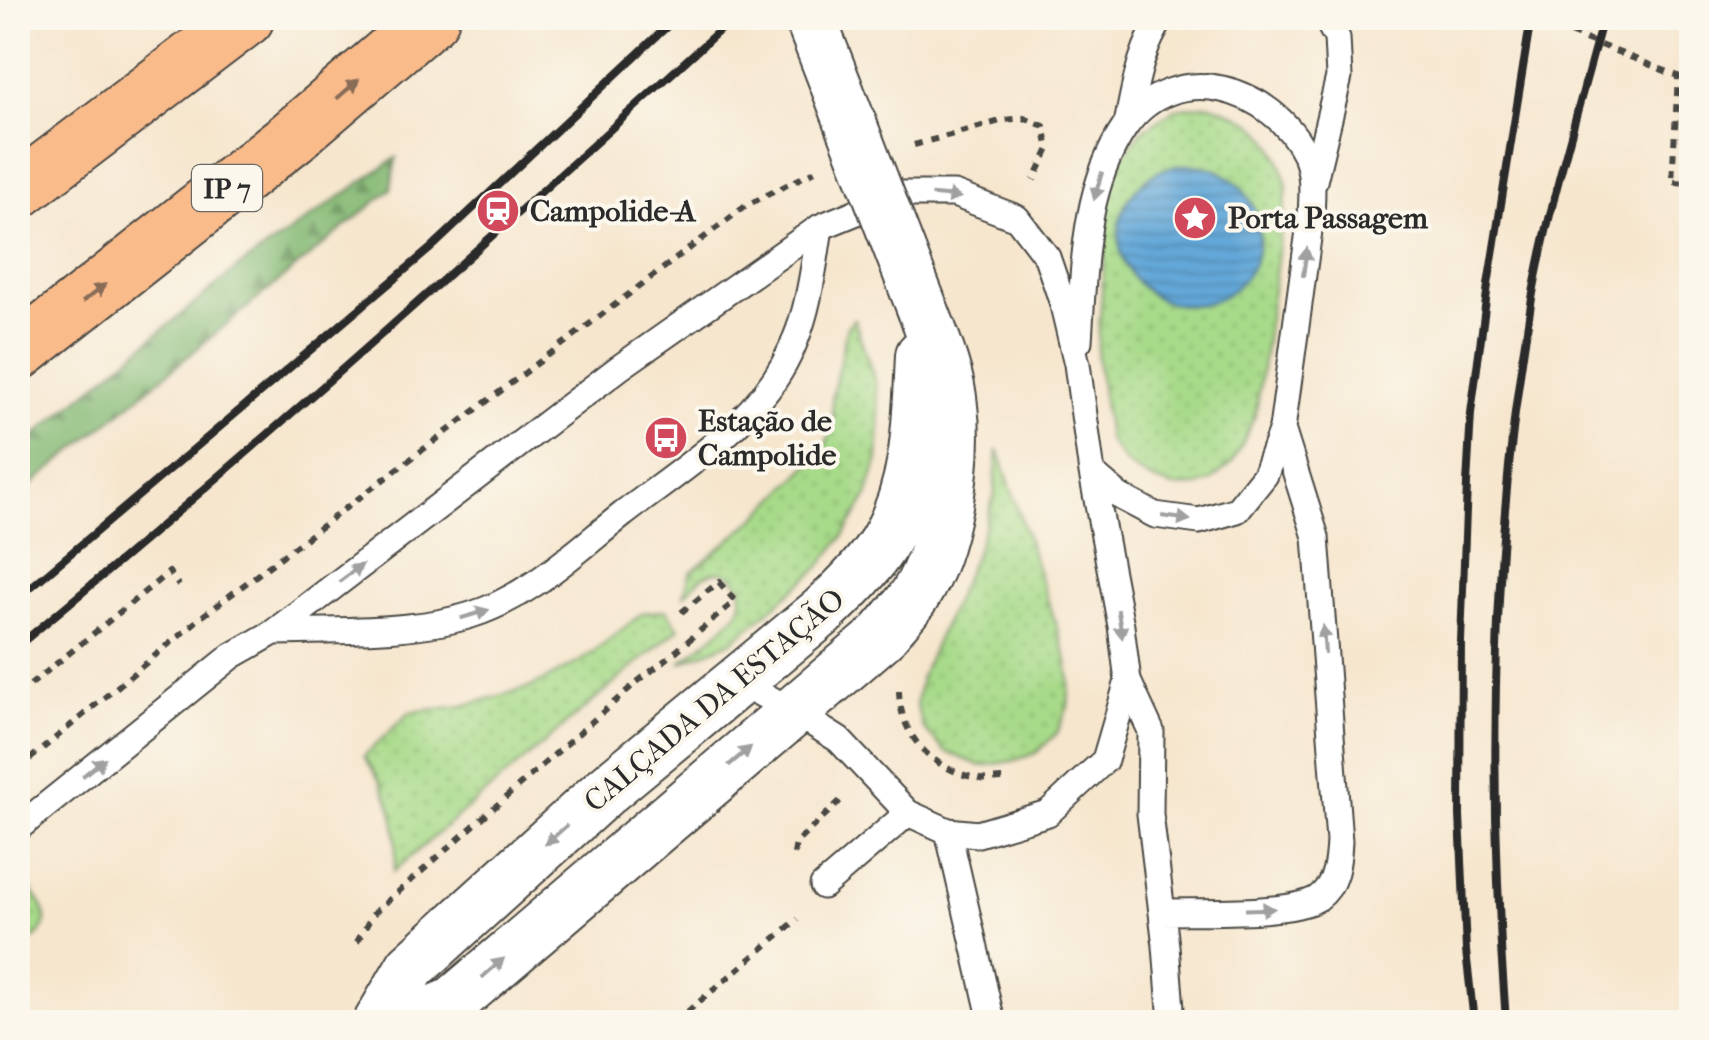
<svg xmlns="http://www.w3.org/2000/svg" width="1709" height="1040" viewBox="0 0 1709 1040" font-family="'IM FELL French Canon',serif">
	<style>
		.grass { fill: url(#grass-dots); stroke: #69825a; stroke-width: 2.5; fill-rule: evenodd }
		.forest { fill: url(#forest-firs); stroke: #587250; stroke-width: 2.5 }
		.water { fill: url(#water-rules); stroke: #476a82; stroke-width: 2.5 }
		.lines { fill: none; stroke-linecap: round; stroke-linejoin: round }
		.lane-casing { stroke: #494743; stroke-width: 29 }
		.street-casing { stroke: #494743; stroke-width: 54 }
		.highway-casing { stroke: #494743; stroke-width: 59 }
		.path { stroke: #494743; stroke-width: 6; stroke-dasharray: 8 8; stroke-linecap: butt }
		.lane { stroke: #fff; stroke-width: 25 }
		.street { stroke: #fff; stroke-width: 50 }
		.highway { stroke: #fabb8b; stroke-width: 55 }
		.rail { stroke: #2b2b2b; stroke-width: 8 }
		.street-bridge-casing { stroke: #494743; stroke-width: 54; stroke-linecap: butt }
		.street-bridge { stroke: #fff; stroke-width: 50 }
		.oneway { fill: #886c56 }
		.oneway2 { fill: #a0a0a0 }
		.labels { text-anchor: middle; stroke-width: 8; stroke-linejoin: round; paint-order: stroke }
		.shield { fill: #fbf7ec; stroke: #696865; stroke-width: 2.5 }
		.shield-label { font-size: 28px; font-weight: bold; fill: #2b2b2b }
		.poi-label { font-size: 30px; font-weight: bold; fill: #2b2b2b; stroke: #fbf7ec; text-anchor: start }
		.street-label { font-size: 30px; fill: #2b2b2b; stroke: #fbf7ec }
	</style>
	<defs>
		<pattern id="grass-dots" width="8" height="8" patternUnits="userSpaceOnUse" patternTransform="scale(2.5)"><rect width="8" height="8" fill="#a7da89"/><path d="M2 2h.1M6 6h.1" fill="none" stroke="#90bb76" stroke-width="1.8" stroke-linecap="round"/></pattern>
		<pattern id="forest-firs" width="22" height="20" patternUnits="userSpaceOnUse" patternTransform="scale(2.5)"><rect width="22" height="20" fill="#85ba75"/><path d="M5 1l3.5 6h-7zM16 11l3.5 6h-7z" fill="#6d9760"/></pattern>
		<pattern id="water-rules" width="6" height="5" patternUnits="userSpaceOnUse" patternTransform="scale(2.5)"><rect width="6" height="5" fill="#63a8d9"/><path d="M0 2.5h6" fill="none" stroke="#5289b0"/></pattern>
	</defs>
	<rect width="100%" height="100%" fill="#fbf7ec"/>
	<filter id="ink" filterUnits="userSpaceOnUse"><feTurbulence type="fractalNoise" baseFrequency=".01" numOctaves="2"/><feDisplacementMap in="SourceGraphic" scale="20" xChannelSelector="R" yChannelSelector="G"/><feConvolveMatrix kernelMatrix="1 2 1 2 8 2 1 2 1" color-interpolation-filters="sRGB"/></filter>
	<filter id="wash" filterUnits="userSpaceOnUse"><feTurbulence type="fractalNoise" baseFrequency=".0048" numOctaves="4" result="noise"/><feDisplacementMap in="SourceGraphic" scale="40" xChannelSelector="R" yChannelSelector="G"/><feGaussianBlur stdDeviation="2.25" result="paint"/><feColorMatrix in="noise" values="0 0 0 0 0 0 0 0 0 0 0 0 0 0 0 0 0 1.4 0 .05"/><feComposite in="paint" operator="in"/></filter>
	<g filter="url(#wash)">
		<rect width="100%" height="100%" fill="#f6e6ce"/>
		<path class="grass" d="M1208,104C1258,120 1277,134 1287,188L1256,413L1244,440L1231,464L1211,481L1198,486L1173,487L1150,479L1125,463L1108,439L1097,357L1109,194L1122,157L1143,130L1175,109ZM1217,170C1248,188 1257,205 1260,241L1182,305C1141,293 1129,282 1119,240Z
			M854,319L876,384L880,425L878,459L867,497L845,534L819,568L733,641L680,663C694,651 730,625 739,610C748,592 736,570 715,572C703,573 692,588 684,595L690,573L757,517L816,458L828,440L833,420L832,397L847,327Z
			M998,449L1066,656L1070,680L1068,707L1057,733L1036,753L1013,761L982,766L946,752L923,728L916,704L921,676L978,547L994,496Z
			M666,610L679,628L394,871C401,824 391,795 364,756L410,712L463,706L531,687L583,660L643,613Z
			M18,876C30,890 57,913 40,933C34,941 27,942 18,941Z"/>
		<path class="forest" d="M396,158L391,189L18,496V449L235,270Z"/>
		<path class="water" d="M1119 235a70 70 0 1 1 140 0a70 70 0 1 1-140 0Z"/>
	</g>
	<g filter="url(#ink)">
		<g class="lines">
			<g class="lane-casing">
				<path id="lane" d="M1127,124C1135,87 1140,49 1162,18
					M1314,181L1339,77L1337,38L1326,18
					M1079,341C1084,269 1083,189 1125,127C1174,56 1274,87 1306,156C1314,175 1312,196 1311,216L1282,429L1265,475L1237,510L1199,521L1155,515L1119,496L1092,473
					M274,632C334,630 414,633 471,615C529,597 575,552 622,515C675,474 737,436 775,379C806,333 812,281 820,227
					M1128,681L1151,731L1150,814L1166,946L1172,1022
					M18,828L232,656L274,632L619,368L820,227L901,194H954L1017,218L1047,257L1062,301L1077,364L1092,473L1121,626L1128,681L1105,760L1048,813L978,834L948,831L908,813L839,740L793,711L737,681
					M948,831L992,1022
					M823,886L908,813
					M1162,912C1198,911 1291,915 1318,898C1336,885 1338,862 1339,841L1316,537L1282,429"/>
			</g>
			<g class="street-casing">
				<path id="street" d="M379,1022L411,967L604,792L823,611C845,590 868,568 884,542C918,486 918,418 921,355
					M413,1022L453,1002L881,637C892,623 906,609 915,595C945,547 959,461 952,406C949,373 935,341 923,310"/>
			</g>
			<g class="highway-casing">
				<path id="highway" d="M18,191L246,18
					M18,353L292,137L431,18"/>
			</g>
			<path class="path" d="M1574,18L1570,33L1678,76L1672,182L1692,183
				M914,145L1004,120L1024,118L1044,126L1049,149L1034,180
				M899,691C900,736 932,769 976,778C985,781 997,779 1007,779
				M18,695L169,572L179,586
				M30,759L204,615L747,205L815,171
				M794,854L796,843L840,801
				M357,942L373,914L637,682L668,658L735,601L719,582L678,615
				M675,1022L798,919"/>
			<use href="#lane" class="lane"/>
			<use href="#street" class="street"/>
			<use href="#highway" class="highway"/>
			<path class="rail" d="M18,598L431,248L676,18
				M18,646C263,444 499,231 733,18
				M1474,1022L1466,951L1460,815L1461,641L1467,484L1471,413L1488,285L1531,18
				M1506,1022C1488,784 1490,541 1531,304C1548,208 1578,112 1603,18"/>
			<g class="street-bridge-casing">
				<path id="street-bridge" d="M810,18L923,310"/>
			</g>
			<use href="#street-bridge" class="street-bridge"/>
		</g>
		<defs><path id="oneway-solid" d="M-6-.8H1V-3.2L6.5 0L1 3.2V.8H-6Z" transform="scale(2.5)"/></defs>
		<g class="oneway">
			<use href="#oneway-solid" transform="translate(348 89) rotate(-41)"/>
			<use href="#oneway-solid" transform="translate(94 293) rotate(-38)"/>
		</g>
		<g class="oneway2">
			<use href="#oneway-solid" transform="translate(1098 186) rotate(106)"/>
			<use href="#oneway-solid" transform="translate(946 196) rotate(5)"/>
			<use href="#oneway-solid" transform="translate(1305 262) rotate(-82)"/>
			<use href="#oneway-solid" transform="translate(1176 518) rotate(8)"/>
			<use href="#oneway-solid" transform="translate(351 573) rotate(-37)"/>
			<use href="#oneway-solid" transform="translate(475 614) rotate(-17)"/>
			<use href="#oneway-solid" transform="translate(1120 624) rotate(81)"/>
			<use href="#oneway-solid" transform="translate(1324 640) rotate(-94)"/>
			<use href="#oneway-solid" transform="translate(740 756) rotate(-40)"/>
			<use href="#oneway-solid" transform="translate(94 767) rotate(-39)"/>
			<use href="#oneway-solid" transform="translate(556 835) rotate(138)"/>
			<use href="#oneway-solid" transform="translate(1260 909) rotate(-2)"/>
			<use href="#oneway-solid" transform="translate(493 968) rotate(-41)"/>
		</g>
	</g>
	<defs>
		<g id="station-disc" transform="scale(2.25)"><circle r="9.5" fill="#d1495b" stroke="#fbf7ec"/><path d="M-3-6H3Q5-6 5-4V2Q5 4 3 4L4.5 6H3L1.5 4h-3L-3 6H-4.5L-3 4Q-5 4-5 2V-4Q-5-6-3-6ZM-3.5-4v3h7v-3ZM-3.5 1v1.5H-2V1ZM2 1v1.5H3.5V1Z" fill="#fff"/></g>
		<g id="sight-disc" transform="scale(2.25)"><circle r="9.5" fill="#d1495b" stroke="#fbf7ec"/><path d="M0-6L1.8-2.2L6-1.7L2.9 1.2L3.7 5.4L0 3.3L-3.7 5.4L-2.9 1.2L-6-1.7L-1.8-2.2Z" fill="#fff"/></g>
		<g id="bus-disc" transform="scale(2.25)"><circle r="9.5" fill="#d1495b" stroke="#fbf7ec"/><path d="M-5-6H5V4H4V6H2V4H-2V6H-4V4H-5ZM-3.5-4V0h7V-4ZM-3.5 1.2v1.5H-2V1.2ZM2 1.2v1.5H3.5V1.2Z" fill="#fff"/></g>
	</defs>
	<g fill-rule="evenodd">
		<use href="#station-disc" x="498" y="211"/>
		<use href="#sight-disc" x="1195" y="218"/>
		<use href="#bus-disc" x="666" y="438"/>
	</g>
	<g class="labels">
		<rect class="shield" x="192" y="165" width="70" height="46" rx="8"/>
		<g class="shield-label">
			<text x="227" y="198">IP 7</text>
		</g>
		<g class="poi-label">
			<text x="530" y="221">Campolide-A</text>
			<text x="1228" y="228">Porta Passagem</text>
			<text x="698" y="431">Estação de<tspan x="698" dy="34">Campolide</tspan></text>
		</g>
		<g class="street-label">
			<text transform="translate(714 700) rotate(-40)" y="10">CALÇADA DA ESTAÇÃO</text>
		</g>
	</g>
	<rect width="1709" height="1040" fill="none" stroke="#fbf7ec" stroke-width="60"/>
</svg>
